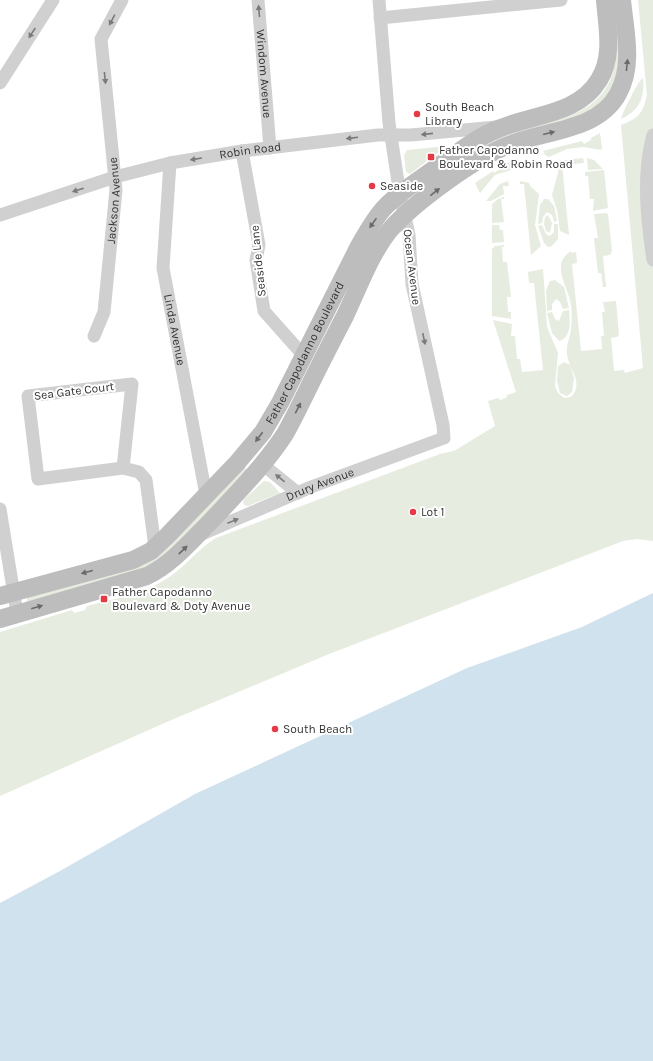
<svg xmlns="http://www.w3.org/2000/svg" width="653" height="1061" viewBox="0 0 653 1061" font-family="Karla,sans-serif">
	<style>
		.green { fill: #e6ecdf }
		.water { fill: #cfe2ee }
		.lines { fill: none; stroke-linecap: round; stroke-linejoin: round }
		.street { stroke: #d0d0d0; stroke-width: 13 }
		.secondary { stroke: #bdbdbd; stroke-width: 18 }
		.oneway { fill: #7a7a7a }
		.oneway2 { fill: #6a6a6a }
		.poi-dot { fill: #e63946; stroke: #fff; stroke-width: 1.5 }
		.labels { text-anchor: middle; stroke-width: 4; stroke-linejoin: round; paint-order: stroke }
		.street-label { font-size: 12px; fill: #333; stroke: #fff }
		.poi-label { font-size: 12px; fill: #333; stroke: #fff; text-anchor: start }
	</style>
	<rect width="100%" height="100%" fill="#fff"/>
	<path class="green" d="M618,0L621,71L603,104L418,193C423,183 447,171 456,164C470,155 483,145 497,138C537,120 595,124 612,75C620,54 617,23 618,0Z
		M638,0H653V541L637,539L623,541L329,654L169,721L0,796V632L72,610L74,613L85,610L87,606C112,599 141,595 163,581C183,570 196,550 216,538L440,454L454,451L495,426L488,401L498,398L500,400L506,398L507,395L516,392L493,320L512,324L511,336H515L517,359H520L522,372L543,370L534,283H529L528,272L543,269L547,327L558,353L555,386L558,393L564,398L571,397C585,382 568,369 567,354C566,345 570,338 571,329C572,321 572,313 571,305C569,291 560,279 561,266C561,260 566,254 571,251V253L576,252L577,263L572,264L581,351L602,349L601,336H604L602,312H605L603,302L616,301L619,335L617,337L611,338L614,371L624,370L625,373L643,368L621,125C639,118 643,113 647,95Z
		M643,78C645,98 639,111 621,119C621,115 639,79 643,78Z
		M600,133L602,148L601,150L584,147L567,149L549,157L545,155L543,151L582,141L584,144L591,140V138Z
		M446,146L435,155L433,152L426,157L428,160L410,174L406,172L404,155L407,150Z
		M518,158L519,165L518,168L495,175L480,193L475,183L493,171L494,173L500,169L499,167Z
		M583,158L584,163L562,165L569,235L560,231L557,210L552,195L558,173L559,164L565,160Z
		M587,158L594,160L603,169L588,170Z
		M604,170L608,208L593,211L594,199H590L588,176H585V172Z
		M508,181L509,186H503L504,194L491,201H486L500,184Z
		M520,181L529,183L530,186L539,194L535,225L541,246L531,255L524,184H520Z
		M504,197V199H501L504,222L492,223V204L498,199Z
		M544,199H548L554,206L557,221L554,222L552,215L547,212L543,217L542,223L538,224L540,205Z
		M606,213L608,214L612,251L610,255L603,256L606,287H603L601,273H598L594,238H598L594,214Z
		M548,215L552,223L550,233L546,231L544,224L545,217Z
		M554,224H558V239L552,246L548,247L544,243L538,226L542,225L546,234L550,236L554,232Z
		M492,225H499L500,230H503L504,242L492,243Z
		M504,245V247H502L503,262H507L511,297H507L508,312H511V319L492,316V249L495,246Z
		M555,280L564,287L569,308L563,309L560,302L556,299L552,304V310L547,311L546,291L550,281Z
		M569,310C570,320 572,338 559,341L552,333L547,313L552,312L555,319L559,321L563,311Z
		M564,362L570,365L574,378L572,392L567,396L560,393L557,381L558,366Z
		M244,467L247,469L171,553L152,567L29,603L27,601V597L124,569Z
		M264,481L270,482L280,493L248,506L244,505L243,502L244,499Z"/>
	<path class="water" d="M653,593V1061H0V903L60,871L195,794L467,668L582,627Z"/>
	<g class="lines">
		<g class="street">
			<path id="s1" d="M258,0L270,148"/>
			<path d="M380,18L561,0"/>
			<path d="M0,83L53,0"/>
			<path d="M653,135C642,175 647,219 653,260"/>
			<path d="M242,151L259,245L256,260L264,311L304,356"/>
			<path id="s2" d="M170,163L163,268L206,495"/>
			<path id="s3" d="M0,215L115,177L170,163L242,151L378,135H411L496,127"/>
			<path id="s4" d="M94,336L104,312L116,190L101,39L122,0"/>
			<path d="M132,384L123,468L38,479L28,396Z"/>
			<path d="M262,464L298,493"/>
			<path d="M123,468L139,472L146,480L155,547"/>
			<path d="M0,509L17,613"/>
			<path id="s5" d="M202,534L311,487L444,438L443,425L412,284L409,235L400,195L389,123L379,0"/>
		</g>
		<g class="secondary">
			<path id="s6" d="M0,596L133,560L151,551L167,536L237,463L263,432L280,403L359,246C367,232 375,217 386,206C400,192 418,181 434,169C455,155 475,138 498,129C533,114 578,115 599,80C614,56 607,27 605,0"/>
			<path d="M0,619L147,576C172,564 190,542 210,522C236,494 264,466 285,434C293,420 300,405 307,391C319,366 332,341 345,316C358,289 370,255 389,231C413,203 475,158 509,145C544,130 597,132 618,94C634,65 625,31 622,0"/>
		</g>
	</g>
	<defs><path id="oneway-solid" d="M-6-.8H1V-3.2L6.5 0L1 3.2V.8H-6Z"/></defs>
	<g class="oneway">
		<use href="#oneway-solid" transform="translate(259 11) rotate(-95)"/>
		<use href="#oneway-solid" transform="translate(112 20) rotate(118)"/>
		<use href="#oneway-solid" transform="translate(32 33) rotate(123)"/>
		<use href="#oneway-solid" transform="translate(105 78) rotate(84)"/>
		<use href="#oneway-solid" transform="translate(427 134) rotate(174)"/>
		<use href="#oneway-solid" transform="translate(352 138) rotate(173)"/>
		<use href="#oneway-solid" transform="translate(196 159) rotate(171)"/>
		<use href="#oneway-solid" transform="translate(78 190) rotate(162)"/>
		<use href="#oneway-solid" transform="translate(424 339) rotate(78)"/>
		<use href="#oneway-solid" transform="translate(280 478) rotate(-141)"/>
		<use href="#oneway-solid" transform="translate(233 521) rotate(-22)"/>
	</g>
	<g class="oneway2">
		<use href="#oneway-solid" transform="translate(627 65) rotate(-84)"/>
		<use href="#oneway-solid" transform="translate(549 133) rotate(-14)"/>
		<use href="#oneway-solid" transform="translate(435 192) rotate(-38)"/>
		<use href="#oneway-solid" transform="translate(373 223) rotate(125)"/>
		<use href="#oneway-solid" transform="translate(298 408) rotate(-63)"/>
		<use href="#oneway-solid" transform="translate(259 437) rotate(127)"/>
		<use href="#oneway-solid" transform="translate(183 550) rotate(-44)"/>
		<use href="#oneway-solid" transform="translate(87 572) rotate(165)"/>
		<use href="#oneway-solid" transform="translate(37 607) rotate(-16)"/>
	</g>
	<g class="poi-dot">
		<circle cx="417" cy="114" r="4"/>
		<rect x="427" y="153" width="8" height="8" rx="2"/>
		<circle cx="372" cy="186" r="4"/>
		<circle cx="413" cy="512" r="4"/>
		<rect x="100" y="595" width="8" height="8" rx="2"/>
		<circle cx="275" cy="729" r="4"/>
	</g>
	<g class="labels">
		<g class="street-label">
			<text dy="4" stroke="none"><textPath href="#s1" startOffset="74">Windom Avenue</textPath></text>
			<text dy="4" stroke="none"><textPath href="#s3" startOffset="259">Robin Road</textPath></text>
			<text dy="4" stroke="none"><textPath href="#s4" startOffset="138">Jackson Avenue</textPath></text>
			<text transform="translate(258 261) rotate(-96)" y="4">Seaside Lane</text>
			<text transform="translate(412 267) rotate(83)" y="4">Ocean Avenue</text>
			<text dy="4" stroke="none"><textPath href="#s2" startOffset="168">Linda Avenue</textPath></text>
			<text dy="4" stroke="none"><textPath href="#s6" startOffset="411">Father Capodanno Boulevard</textPath></text>
			<text transform="translate(74 391) rotate(-7)" y="4">Sea Gate Court</text>
			<text dy="4" stroke="none"><textPath href="#s5" startOffset="128">Drury Avenue</textPath></text>
		</g>
		<g class="poi-label">
			<text x="425" y="111">South Beach<tspan x="425" dy="14">Library</tspan></text>
			<text x="439" y="154">Father Capodanno<tspan x="439" dy="14">Boulevard &amp; Robin Road</tspan></text>
			<text x="380" y="190">Seaside</text>
			<text x="421" y="516">Lot 1</text>
			<text x="112" y="596">Father Capodanno<tspan x="112" dy="14">Boulevard &amp; Doty Avenue</tspan></text>
			<text x="283" y="733">South Beach</text>
		</g>
	</g>
</svg>
